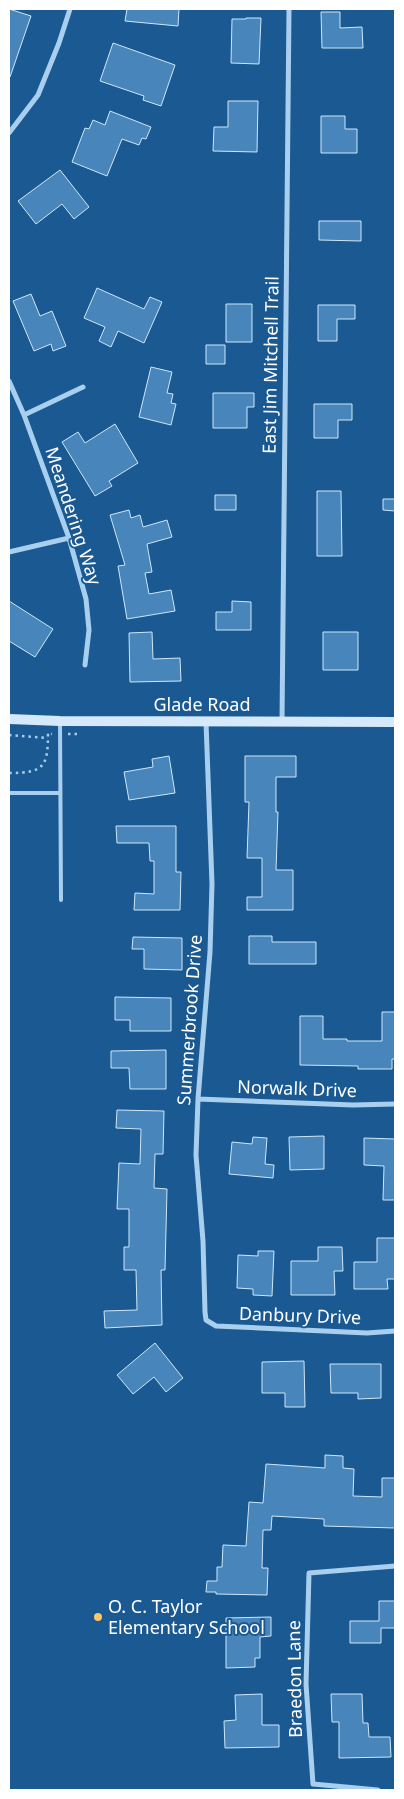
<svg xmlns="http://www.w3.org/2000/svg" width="404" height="1799" viewBox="0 0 404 1799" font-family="'Noto Sans',sans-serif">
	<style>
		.building { fill: #4785ba; stroke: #cfe7fa }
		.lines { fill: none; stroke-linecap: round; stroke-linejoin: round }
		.path { stroke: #a9cfef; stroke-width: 2.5; stroke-dasharray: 2.5 4; stroke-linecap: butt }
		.lane { stroke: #a9cfef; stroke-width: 4 }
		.street { stroke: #a9cfef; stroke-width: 5 }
		.secondary { stroke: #d6e9fa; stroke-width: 10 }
		.poi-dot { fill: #ffc567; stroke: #1a5991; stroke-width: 2 }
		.labels { text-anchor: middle; stroke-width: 4; stroke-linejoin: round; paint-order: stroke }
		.street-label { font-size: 18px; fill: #fff; stroke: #1a5991 }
		.poi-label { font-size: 18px; fill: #fff; stroke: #1a5991; text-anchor: start }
	</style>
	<rect width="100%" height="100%" fill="#1a5991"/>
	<path class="building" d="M9,9L31,16L10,77H9Z
		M127,9H179L178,26L125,21Z
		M321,12H340V28L362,27L363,48H322Z
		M246,18H261L259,64L231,63L232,19H246Z
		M113,43L175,65L161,106L143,100L144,96L100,81Z
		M228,101H258L257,152L213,151L214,127H228Z
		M110,111L151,127L146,139L142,138L139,145L122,139L107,176L72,162L85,128L89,129L93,120L105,125Z
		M321,116H345V129H357V153H321Z
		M60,170L89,207L74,219L62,204L36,224L18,201Z
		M319,221H361V241L319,240Z
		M97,288L144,309L150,297L162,302L144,343L118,331L111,347L99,341L105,327L84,318Z
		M31,294L40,316L52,311L66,346L53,351L51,344L34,351L13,301Z
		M226,304H252V342H226Z
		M318,305H355V319H337V341H318Z
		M206,345H225V364H206Z
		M151,367L172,372L167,393L173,394L171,403L176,404L171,425L139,417Z
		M213,393H254V407H247V428H213Z
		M314,404H352V420H338V438H314Z
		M115,424L138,463L109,481L112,486L95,496L62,442L78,432L85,443Z
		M317,491H341L342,556H317Z
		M215,495H236V510H215Z
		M383,499H395V511L383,510Z
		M129,510L131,518L140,515L143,527L167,520L172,537L147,544L152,572L145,573L149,594L171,590L175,611L127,619L118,566L125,565L110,515Z
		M9,601L53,629L35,657L9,641Z
		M232,601L251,602V630H216V612H232Z
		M152,632L153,659L180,658L181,681L130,682L129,633Z
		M323,632H358V670H323Z
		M169,756L175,793L129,800L124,772L153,767L152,759Z
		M245,756H296V777H276V812H278L276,870H293V910H247V897H262V858H247L249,802H245Z
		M116,826H176V872H181L180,910H134L135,893L154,894V861H150L149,843H117Z
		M249,936H272V942H316V964H249Z
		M133,937L182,938V970L144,969V949H132Z
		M115,997L171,998V1031H130V1020H115Z
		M382,1012H395V1059H392V1069H358V1066L300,1065V1016H323V1039H347V1041H382Z
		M166,1050V1089H130L129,1068H111V1051Z
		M117,1110L164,1111L163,1154H155L154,1188L167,1189L165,1270H161L162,1325L105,1328L104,1311L137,1310L136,1270H124V1247H129V1209H117L119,1163L140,1164L141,1129L116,1128Z
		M324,1136V1169L290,1170L289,1137Z
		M253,1137L267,1138L265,1164L274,1165L273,1178L229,1174L232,1142L252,1144Z
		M364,1138L395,1139V1200H383L384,1166L364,1165Z
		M377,1238H395V1279H387L388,1289H354V1262H377Z
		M318,1247H342L343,1271H334L335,1295H291V1261H318Z
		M258,1251H274L272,1296L253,1295V1289L237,1288L238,1255L258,1256Z
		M155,1343L183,1378L166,1392L154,1377L133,1394L117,1375Z
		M304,1361L305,1407H285V1393H262V1362Z
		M330,1364H381V1398L358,1399V1393H331Z
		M325,1455L343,1456V1468L354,1469L353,1496L382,1497V1478H395V1528L324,1526V1519L272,1516L271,1530H263L262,1568H268L267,1595L216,1594V1592H206L207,1581H217V1567H222L223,1545L246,1546L249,1502L263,1503L266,1464L325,1468Z
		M379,1601H395V1628H381V1643H350V1621H379Z
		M271,1617V1636L260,1637V1658H255V1667L226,1668V1618Z
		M262,1694V1725H279V1747L225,1748L224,1721L236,1720L235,1695Z
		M331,1694H362L363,1723H368L369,1737H390L391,1757L339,1758V1722H332Z"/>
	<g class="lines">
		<path class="path" d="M68,734H79
			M9,735L48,738
			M9,773C44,773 48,767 48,733L52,734"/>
		<path class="lane" d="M60,721L61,900
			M9,793H60"/>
		<path class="street" d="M9,133L38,95L59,43L70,9
			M9,381L24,415L69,538L86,599L89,630L85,665
			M24,415L83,387
			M9,552L69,538
			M206,722L212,884L210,952L198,1099L196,1155L203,1241L205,1312L206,1320L216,1326L367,1333L395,1331
			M282,722L289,9
			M198,1099L353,1105L395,1104
			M378,1790L313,1784L306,1684L309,1573L395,1566"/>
		<path class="secondary" d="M9,719L60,721L395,722"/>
	</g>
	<circle class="poi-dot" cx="98" cy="1617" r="5"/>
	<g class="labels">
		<g class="street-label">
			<text transform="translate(271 365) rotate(-89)" y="6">East Jim Mitchell Trail</text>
			<text transform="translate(73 516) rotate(72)" y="6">Meandering Way</text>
			<text x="202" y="711">Glade Road</text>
			<text transform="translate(190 1020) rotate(-86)" y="6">Summerbrook Drive</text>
			<text transform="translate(297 1089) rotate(2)" y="6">Norwalk Drive</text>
			<text transform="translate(300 1316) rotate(2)" y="6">Danbury Drive</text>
			<text transform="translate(295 1679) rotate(-91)" y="6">Braedon Lane</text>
		</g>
		<g class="poi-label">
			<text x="108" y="1613">O. C. Taylor<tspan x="108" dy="21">Elementary School</tspan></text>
		</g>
	</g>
	<rect width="404" height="1799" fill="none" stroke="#ffffff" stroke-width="20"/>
</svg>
